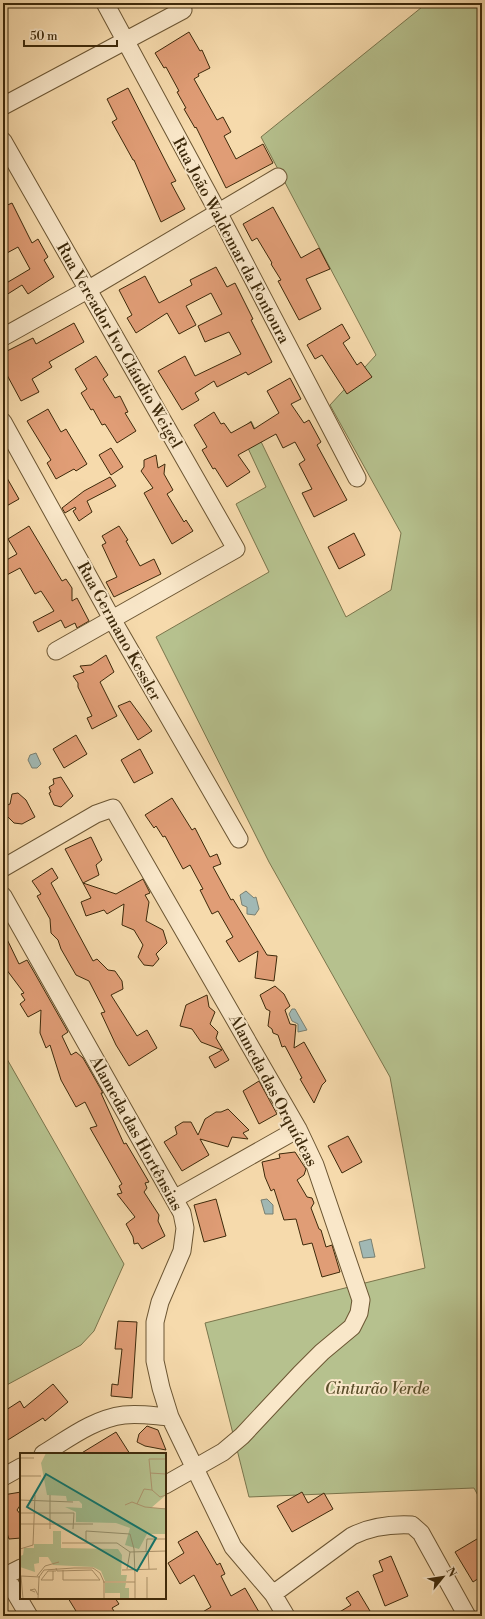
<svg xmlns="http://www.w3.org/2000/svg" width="485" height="1619" viewBox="0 0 485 1619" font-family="'Libre Bodoni',serif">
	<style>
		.green { fill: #b6c18e; stroke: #7a754c }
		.water { fill: #a1b8b4; stroke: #797f70 }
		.building { fill: #e09d76; stroke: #3d290a }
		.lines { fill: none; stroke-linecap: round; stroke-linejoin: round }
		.minor-casing { stroke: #6b5532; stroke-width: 19 }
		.minor { stroke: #f9e7c9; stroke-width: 17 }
		.labels { text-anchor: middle; stroke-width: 4; stroke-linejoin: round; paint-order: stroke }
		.street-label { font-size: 16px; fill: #3d290a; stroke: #f9e7c9 }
		.park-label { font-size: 16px; font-style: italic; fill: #5b4f2b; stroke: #f9e7c9 }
		.inset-road { fill: none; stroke: #ac936b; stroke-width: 1 }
		.view { fill: #0f766e; fill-opacity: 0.15; stroke: #0f766e; stroke-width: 2 }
		.inset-edge { fill: none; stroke: #3d290a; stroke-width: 2 }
	</style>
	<rect width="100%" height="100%" fill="#f6daac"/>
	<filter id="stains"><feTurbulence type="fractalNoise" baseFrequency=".005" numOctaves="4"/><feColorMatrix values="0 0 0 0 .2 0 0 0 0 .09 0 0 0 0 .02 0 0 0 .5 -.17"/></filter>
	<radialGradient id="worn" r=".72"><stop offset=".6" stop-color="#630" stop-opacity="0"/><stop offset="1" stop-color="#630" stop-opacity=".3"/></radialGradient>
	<path class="green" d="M427,3H482V1503L474,1488L249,1497L205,1323L425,1268L390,1077L269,862L156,637L269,572L236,504L266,487L240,431L251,421L346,617L391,590L401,533L330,405L376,355L261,137Z
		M3,1052L124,1264L94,1331L81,1345L3,1387Z"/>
	<path class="water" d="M36,753L41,764L37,768H32L28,760L30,755Z
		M246,891L254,898L256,897L259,909L255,915L247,914V907L242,905L240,895Z
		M292,1009H295L307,1030L298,1032V1024L292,1021L289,1014Z
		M267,1199L273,1205V1214H265L261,1200Z
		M371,1239L375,1257L363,1258L359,1242Z"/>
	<path class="building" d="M189,32L200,51L202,50L210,68L198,74L199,76L194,79L217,120L223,117L231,132L224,136L236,159L263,144L273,163L226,188L196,127L195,128L184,109L186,108L177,92L179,91L166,67L164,68L155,53Z
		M128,88L169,168L176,181L171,183L185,209L161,222L134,160H133L112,122L117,119L107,99Z
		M12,203L32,243L38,239L48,257L44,260L54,277L28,294L22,285L3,297V285L30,269L18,247L7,253L3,245V207Z
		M273,207L301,258L319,248L330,269L306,279L321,309L299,320L278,281L281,280L271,264L272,263L257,238L252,241L243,224Z
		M216,267L227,287L235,283L253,319L251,320L272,362L248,375L246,372L217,387L214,381L195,393L199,400L182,410L158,371L185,356L195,376L241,354L229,332L205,342L198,326L222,314L211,293L186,306L196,325L179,334L167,313L136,333L127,318L132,315L119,290L145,276L159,303L192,285L190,280Z
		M74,323L84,342L49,362L52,367L32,379L39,392L21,401L7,375L3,378V353L33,338L36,344Z
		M342,324L350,338L343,343L357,365L361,362L372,377L347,394L322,355L315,359L307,345Z
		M96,356L108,375L103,379L115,398L120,396L128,412L125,413L136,431L117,443L105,424L102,425L93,409L91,410L81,393L87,389L75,369Z
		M290,378L301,399L291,404L304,423L309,420L321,442L317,445L347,500L314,517L302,493L312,489L299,464L305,460L295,442L283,448L276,434L238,455L250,472L227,487L215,468L213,469L202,450L207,447L194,425L214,412L221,424L224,423L231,433L251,422L254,429L279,413L267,391Z
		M48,409L61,432L66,429L87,464L76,471L74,469L56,479L47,463L51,460L27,421Z
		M111,448L123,467L111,475L99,455Z
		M156,455L158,468L165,464L164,474L173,490L167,494L184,522L186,520L193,531L172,544L144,493L153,488L141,471L144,467V460Z
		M3,471L19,499L3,508Z
		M110,477L116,486L87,501L92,512L79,521L73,511L76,509L75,507L65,513L62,508L84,491Z
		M29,526L62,581L66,579L72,588V601L77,598L89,621L77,628L75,623L65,628L61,620L38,632L33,622L54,611L41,591L35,594L20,568L3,577V562L17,554L8,539Z
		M119,526L128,540L126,541L140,566L154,559L161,574L114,597L106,582L117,577L102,545L106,543L102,536Z
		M354,533L365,555L339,569L328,547Z
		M106,655L114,672L100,682L117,716L92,729L87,718L92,716L78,687V683L73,676L84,672L80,666L91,665Z
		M130,701L152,731L138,740L118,706Z
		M76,735L87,754L64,768L53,749Z
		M140,749L153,773L134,783L121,760Z
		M61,777L73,796L61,807L54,805L49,793L51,792L49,787L54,784L53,779Z
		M18,793L26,800L35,817L22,824L14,823L5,814L3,807L10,804L12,794Z
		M172,798L192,830L195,828L210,857L217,854L221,864L213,867L231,900L233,899L267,955L277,956L274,981L255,978L258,951L239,962L226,941L233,937L218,911L212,914L200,890L203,889L190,865L183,869L165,836L163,837L156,826L154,828L145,815Z
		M91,837L102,860L96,865L99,875L83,883L65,849Z
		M52,868L58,878L51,883L93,961L97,959L108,970L115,971L122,981L123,989L111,995L137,1036L147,1030L157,1048L129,1066L116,1045L101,1013L105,1012L89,981L76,975L61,949L58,940L51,933L50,919L37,896L41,894L32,881Z
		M143,879L150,893L145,895L149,902L146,921L163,930L167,943L156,954L159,959L153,966L144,965L138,957L143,945L134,930L122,925L124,904L107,914L104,910L86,916L81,902L91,898L83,883L116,894Z
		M3,931L19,964L27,960L34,972L68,1032L62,1036L71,1055L76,1052L83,1058L103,1093H101L124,1144L126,1143L149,1182L145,1183L147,1188L144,1192L159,1215L158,1221L165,1236L142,1249L138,1243L134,1244L133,1237L126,1224L135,1217L117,1194L122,1193L119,1186L122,1184L90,1128L97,1126L85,1102L76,1107L61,1080L50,1045L46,1048L40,1033L41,1010L28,1017L20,1004L25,1000L21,994L24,993L3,965Z
		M275,986L284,994L290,1006L285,1010L290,1024L296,1025L294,1048L304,1042L326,1081L322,1085L314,1103L300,1079L302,1078L285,1046L282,1047L278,1035L273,1033L272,1029L268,1026L270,1011L266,1009L260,995Z
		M207,995L209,1007L215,1012L210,1024L218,1032L216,1038L229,1060L215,1068L209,1057L222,1050L201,1042L192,1029L180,1026L186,1005Z
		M259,1081L277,1114L259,1124L243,1091Z
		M228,1109L249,1130L243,1133L248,1139L232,1137L228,1147L200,1139L209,1155L182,1171L164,1142L177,1134L175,1127L183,1122H191L198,1135L205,1119L216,1112H221Z
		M348,1136L362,1162L342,1173L328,1146Z
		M295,1152L306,1169L304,1175L297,1180L307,1197L312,1198L314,1203L311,1208L319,1229L321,1230L326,1247L332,1245L340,1272L322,1277L312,1243L303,1245L296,1219L284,1220L274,1189L271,1191L265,1177L262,1162L280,1158L279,1154Z
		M216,1199L226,1236L204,1242L194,1205Z
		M118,1321L137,1322L132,1398L111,1396L112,1384L118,1385L122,1349H115Z
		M53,1384L68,1402L45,1421L43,1418L3,1443V1412L20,1401L24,1408Z
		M147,1426L158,1430L166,1450L145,1446L137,1442L139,1434Z
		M116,1432L130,1454H80Z
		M21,1492V1504L17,1510L21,1515V1538L9,1539L3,1522V1495Z
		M302,1492L308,1503L324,1493L333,1509L292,1532L277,1506Z
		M197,1531L217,1565L220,1563L225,1574L221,1576L231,1596L245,1588L259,1612L253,1616H196L211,1607L194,1575L180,1584L168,1563L184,1553L178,1542Z
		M482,1536V1576L473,1582L455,1552Z
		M391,1556L408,1596L385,1606L373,1575L383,1571L379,1561Z
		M358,1591L373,1616H333L351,1605L346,1598Z
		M68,1598H115L119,1604L112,1608L117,1616H79Z"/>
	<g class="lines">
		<g class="minor-casing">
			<path id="minor" d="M105,3L218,212L357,478
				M3,106L183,10
				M3,141L236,549L56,651
				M3,337L89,289L278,177
				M3,422L112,619L239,839
				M3,868L96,814L113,808L298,1129L315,1165L361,1300L359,1313L352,1327L322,1352L300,1374L242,1436L223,1452L165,1485
				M3,896L182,1213L185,1228L182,1251L160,1302L155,1322V1361L161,1388L170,1417L233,1547L273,1594L286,1616
				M174,1199L298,1129
				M43,1454C68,1439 93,1419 124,1415C139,1413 155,1416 170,1417
				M3,1477L21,1467
				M3,1572L29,1616
				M3,1577L21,1568
				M273,1594L352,1536C370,1527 392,1524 412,1525L421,1533L467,1616"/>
		</g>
		<use href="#minor" class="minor"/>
	</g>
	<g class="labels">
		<g class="street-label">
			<text transform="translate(232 240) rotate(62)" y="6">Rua João Waldemar da Fontoura</text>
			<text transform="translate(120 345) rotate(60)" y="6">Rua Vereador Ivo Cláudio Weigel</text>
			<text transform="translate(120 631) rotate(61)" y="6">Rua Germano Kessler</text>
			<text transform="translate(274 1090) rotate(62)" y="6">Alameda das Orquídeas</text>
			<text transform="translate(137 1133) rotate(61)" y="6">Alameda das Hortênsias</text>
		</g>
		<g class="park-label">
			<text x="377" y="1394">Cinturão Verde</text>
		</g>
	</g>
	<g transform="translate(20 1453)">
		<rect width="146" height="146" fill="#f6daac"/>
		<path d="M26,0H146V42L131,55H146V81H127L119,96L105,92L110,75L96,70L56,69V59L45,54L62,55V51L59,48H47L46,43L27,42L21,10ZM33,78H41V95L98,96L102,102L101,122H107L106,128H85L81,118L73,114L33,112L28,104H19V110L14,111L15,119L0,114V103L3,102L4,95H14V91H33ZM85,130H106L105,135H109V146H100V140H85Z" fill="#b6c18e"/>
		<path class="inset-road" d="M0,5H14M130,20L146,21M0,23H21M132,37L129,6H146M0,47L53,49M117,51L124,36L132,37L140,44L146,42M105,52L112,49L125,54L146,56M0,60H54L53,76M0,71H73M30,76V42M66,89V78L110,81L114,96L115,122M42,90H97L110,99L146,98M0,96L13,92L15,42M126,98L127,86H146M128,98L129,116M36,115L37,118L72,117L80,127M107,116L110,99M43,117V127H80M102,117L137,116M33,118V127H21L28,118H36M17,123L25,113L39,109M127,124V146M83,129H115M15,139L10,137L15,136L18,142M3,146L1,123L20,124M18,146L19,124L24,117L54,115H73L80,120L84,129V146M115,146V122"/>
		<path class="view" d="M26,21L136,85L117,118L7,54Z"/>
		<rect width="146" height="146" class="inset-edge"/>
	</g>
	<rect width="485" height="1619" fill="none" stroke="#f6daac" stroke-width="16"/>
	<rect x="4" y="4" width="477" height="1611" fill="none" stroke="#3d290a" stroke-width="2"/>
	<rect x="8" y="8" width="469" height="1603" fill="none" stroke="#3d290a"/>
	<g transform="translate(443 1577) rotate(60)" stroke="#f9e7c9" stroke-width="3" paint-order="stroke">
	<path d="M0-3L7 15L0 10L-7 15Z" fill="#3d290a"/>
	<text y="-6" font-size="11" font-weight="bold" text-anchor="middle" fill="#3d290a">N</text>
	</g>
	<path d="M24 40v6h93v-6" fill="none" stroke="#3d290a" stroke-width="2"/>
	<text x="30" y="40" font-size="12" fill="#3d290a" stroke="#f9e7c9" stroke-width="3" paint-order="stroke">50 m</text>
	<rect width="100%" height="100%" filter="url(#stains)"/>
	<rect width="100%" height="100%" fill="url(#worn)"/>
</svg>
